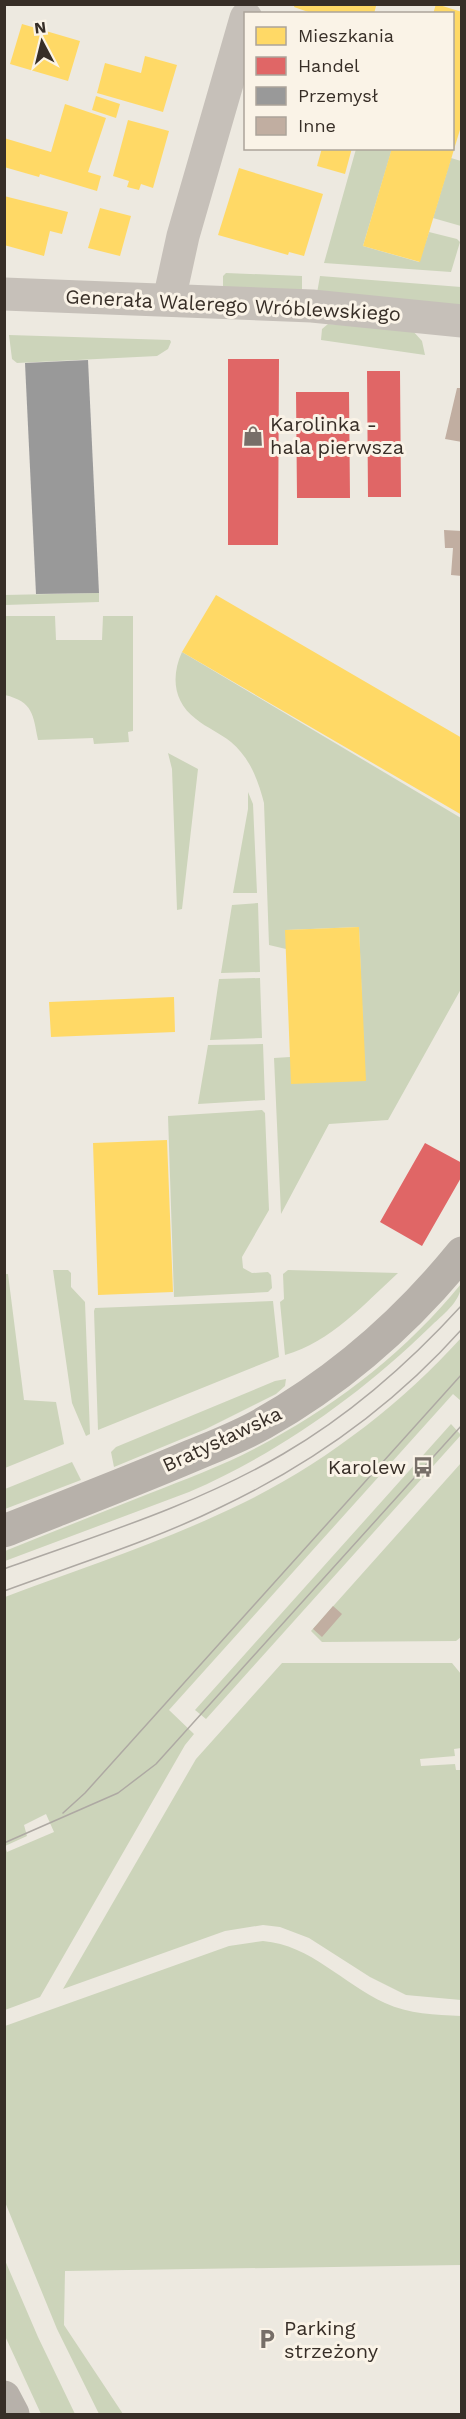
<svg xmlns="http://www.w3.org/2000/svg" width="466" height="2419" viewBox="0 0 466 2419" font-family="'Work Sans',sans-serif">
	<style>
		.green { fill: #ccd4ba }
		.homes { fill: #ffd966 }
		.shops { fill: #e06666 }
		.industry { fill: #999 }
		.building { fill: #c1aea1 }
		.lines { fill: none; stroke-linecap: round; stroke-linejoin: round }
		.street { stroke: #c6c0b9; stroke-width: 33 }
		.secondary { stroke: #b7b1aa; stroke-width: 33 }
		.tram { stroke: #aea9a3; stroke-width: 1.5 }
		.labels { text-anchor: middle; stroke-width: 6; stroke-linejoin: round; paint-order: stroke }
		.street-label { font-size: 20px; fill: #372e27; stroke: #faf3e7 }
		.poi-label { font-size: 20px; fill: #372e27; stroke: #faf3e7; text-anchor: start }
	</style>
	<rect width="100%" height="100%" fill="#ede9e0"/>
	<path class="green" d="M356,149H392L363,246L419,262L429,232L457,239L460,242L451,272L324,263Z
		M451,158L461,161V226L433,218Z
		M226,273L302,276V292L223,289V276Z
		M320,276L461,287V308L317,293Z
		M328,324L412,330L422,341L425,355L321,340L322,329Z
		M9,335L170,340L171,342L168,349L157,356L17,363L12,359Z
		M99,593V602L5,605L4,595Z
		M5,616H55L56,640H102L103,616H133V731L128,732L129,742L94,744L93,738L38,740C33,714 33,702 5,695Z
		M182,652L461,818V989L388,1120L329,1124L281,1214L274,1058L290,1057L365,1081L359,927L286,930V949L269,945L264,803C258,780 250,758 231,742C220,733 207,728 196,719C173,702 171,676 182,652Z
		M168,753L198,769L182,909L177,910L172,769Z
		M248,792L253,804L257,893H233L248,809Z
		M258,903L260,972L221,973L232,905Z
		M260,978L262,1038L210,1040L219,979Z
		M263,1044L265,1100L198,1104L208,1045Z
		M262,1110L265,1113L269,1210L242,1257L243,1268L252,1273L268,1272L271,1275L272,1288L268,1292L174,1297L168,1116Z
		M53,1270H68L71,1273V1287L85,1302L90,1434L86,1436L72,1403Z
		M288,1270L398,1273C364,1304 331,1342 285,1355L280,1302L284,1299L283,1274Z
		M4,1274H8L24,1400L56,1402L64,1444L5,1468Z
		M461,1284C462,1301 441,1316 430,1327C360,1395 279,1453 189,1492L5,1561V1551C52,1532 100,1513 148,1494C189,1478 230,1463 269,1441C342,1401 408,1349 461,1284Z
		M273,1301L279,1357L98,1430L94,1311L95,1308Z
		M461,1338V1401L453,1394L169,1710L194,1734L185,1745L40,1997L5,2010V1846L7,1852L54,1832L46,1814L24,1825L27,1836L5,1846V1597C85,1567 168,1540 245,1502C326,1462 401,1404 461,1338Z
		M286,1379L285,1386L276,1394L206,1429L114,1467L111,1452L116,1447L275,1381Z
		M451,1424L461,1435L206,1719L195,1710Z
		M72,1462L81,1480L5,1509V1489Z
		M461,1463V1637L456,1641L322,1642L311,1631Z
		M282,1663H452L461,1674V1748L454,1749L455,1756L420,1759L421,1766L455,1764L456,1770H461V2000L406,1995L370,1977L309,1938L280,1927L263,1925L225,1931L63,1989L196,1759Z
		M263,1941C311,1945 343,1984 385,2003C409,2014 435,2015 461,2016V2265L65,2271L64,2325L123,2414H99L57,2329L5,2202V2026L229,1946Z
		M4,2258L38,2337L75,2414H41L5,2336Z"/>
	<path class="homes" d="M295,4H370L376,6L374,14H314L294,7Z
		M436,4L462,12V123L420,262L363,246L392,148H452V14H433Z
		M22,24L80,41L68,81L10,64Z
		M145,56L177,65L163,112L97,93L105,63L141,73Z
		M96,96L120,104L116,118L92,110Z
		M65,104L106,118L88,172L101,176L97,191L40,174L39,177L4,167V138L51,152Z
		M128,120L169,131L153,188L141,184L139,190L127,187L129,181L113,176Z
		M322,148H352L345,174L317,166Z
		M239,168L323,194L304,256L289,252L288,255L218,235Z
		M4,196L68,212L62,234L50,231L44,256L4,245Z
		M100,208L131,216L120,256L88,248Z
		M216,595L462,738V815L182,652Z
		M359,927L366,1081L291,1084L285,930Z
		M174,997L175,1032L51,1037L49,1002Z
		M167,1140L173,1292L98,1295L93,1143Z"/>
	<path class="shops" d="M228,359H279L278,545H228Z
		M367,371H400L401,497H368Z
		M296,392H349L350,498H297Z
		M425,1143L462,1163V1176L422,1246L380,1222Z"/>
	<path class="industry" d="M88,360L99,593L36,594L25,363Z"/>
	<path class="building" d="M457,388H462V442L445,439Z
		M444,530L462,531V576L451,575L453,548H445Z
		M333,1606L342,1614L322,1637L313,1629Z"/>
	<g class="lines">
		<path class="street" d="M4,294L312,306L462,321
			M169,300L183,236L246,18"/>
		<path class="secondary" d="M4,1531C67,1506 130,1482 191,1456C215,1446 239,1437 262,1424C340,1380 405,1323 462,1253
			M4,2397L13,2414"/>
		<path class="tram" d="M4,1569C98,1535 196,1505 283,1454C350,1415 410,1362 462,1305
			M4,1591C77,1564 152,1541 221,1507C312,1464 395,1404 462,1329
			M63,1813L85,1793L462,1374
			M4,1843L118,1793L156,1764L462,1425"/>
	</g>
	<defs>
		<g id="shop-bare" transform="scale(1.62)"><path d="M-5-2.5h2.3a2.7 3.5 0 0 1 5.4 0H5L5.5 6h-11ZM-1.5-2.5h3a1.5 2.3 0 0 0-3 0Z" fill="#776f68" stroke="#faf3e7" stroke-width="2.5" paint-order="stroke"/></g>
		<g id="bus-bare" transform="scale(1.62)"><path d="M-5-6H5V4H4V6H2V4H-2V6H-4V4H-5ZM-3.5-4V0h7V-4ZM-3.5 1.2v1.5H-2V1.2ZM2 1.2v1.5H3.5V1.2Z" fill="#776f68" stroke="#faf3e7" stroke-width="2.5" paint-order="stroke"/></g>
		<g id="parking-bare" transform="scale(1.62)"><path d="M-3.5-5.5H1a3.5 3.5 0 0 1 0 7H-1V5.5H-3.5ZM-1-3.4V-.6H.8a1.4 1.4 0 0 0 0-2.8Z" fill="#776f68" stroke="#faf3e7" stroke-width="2.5" paint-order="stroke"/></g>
	</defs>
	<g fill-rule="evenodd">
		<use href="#shop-bare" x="253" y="436"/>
		<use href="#bus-bare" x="423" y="1467"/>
		<use href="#parking-bare" x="267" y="2339"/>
	</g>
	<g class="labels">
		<g class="street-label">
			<text transform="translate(233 305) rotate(3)" y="7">Generała Walerego Wróblewskiego</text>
			<text transform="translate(222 1439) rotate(-25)" y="7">Bratysławska</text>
		</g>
		<g class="poi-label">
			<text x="270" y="431">Karolinka -<tspan x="270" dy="23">hala pierwsza</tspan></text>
			<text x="406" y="1474" text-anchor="end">Karolew</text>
			<text x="284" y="2335">Parking<tspan x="284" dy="23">strzeżony</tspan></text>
		</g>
	</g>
	<rect width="466" height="2419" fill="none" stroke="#372e27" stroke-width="12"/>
	<rect x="244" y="12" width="210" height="138" fill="#faf3e7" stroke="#aca49a" stroke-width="1.5"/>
	<rect x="256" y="27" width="30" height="18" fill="#ffd966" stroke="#aca49a" stroke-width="1.5"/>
	<text x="298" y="42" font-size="18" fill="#372e27">Mieszkania</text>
	<rect x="256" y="57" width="30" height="18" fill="#e06666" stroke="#aca49a" stroke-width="1.5"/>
	<text x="298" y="72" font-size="18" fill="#372e27">Handel</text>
	<rect x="256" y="87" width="30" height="18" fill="#999999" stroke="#aca49a" stroke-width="1.5"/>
	<text x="298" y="102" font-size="18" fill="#372e27">Przemysł</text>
	<rect x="256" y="117" width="30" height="18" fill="#c1aea1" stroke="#aca49a" stroke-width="1.5"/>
	<text x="298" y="132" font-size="18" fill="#372e27">Inne</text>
	<g transform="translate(42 42) rotate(353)" stroke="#faf3e7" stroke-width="4.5" paint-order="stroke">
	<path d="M0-4.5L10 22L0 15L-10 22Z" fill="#372e27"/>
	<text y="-9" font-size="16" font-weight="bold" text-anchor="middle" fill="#372e27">N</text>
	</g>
</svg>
